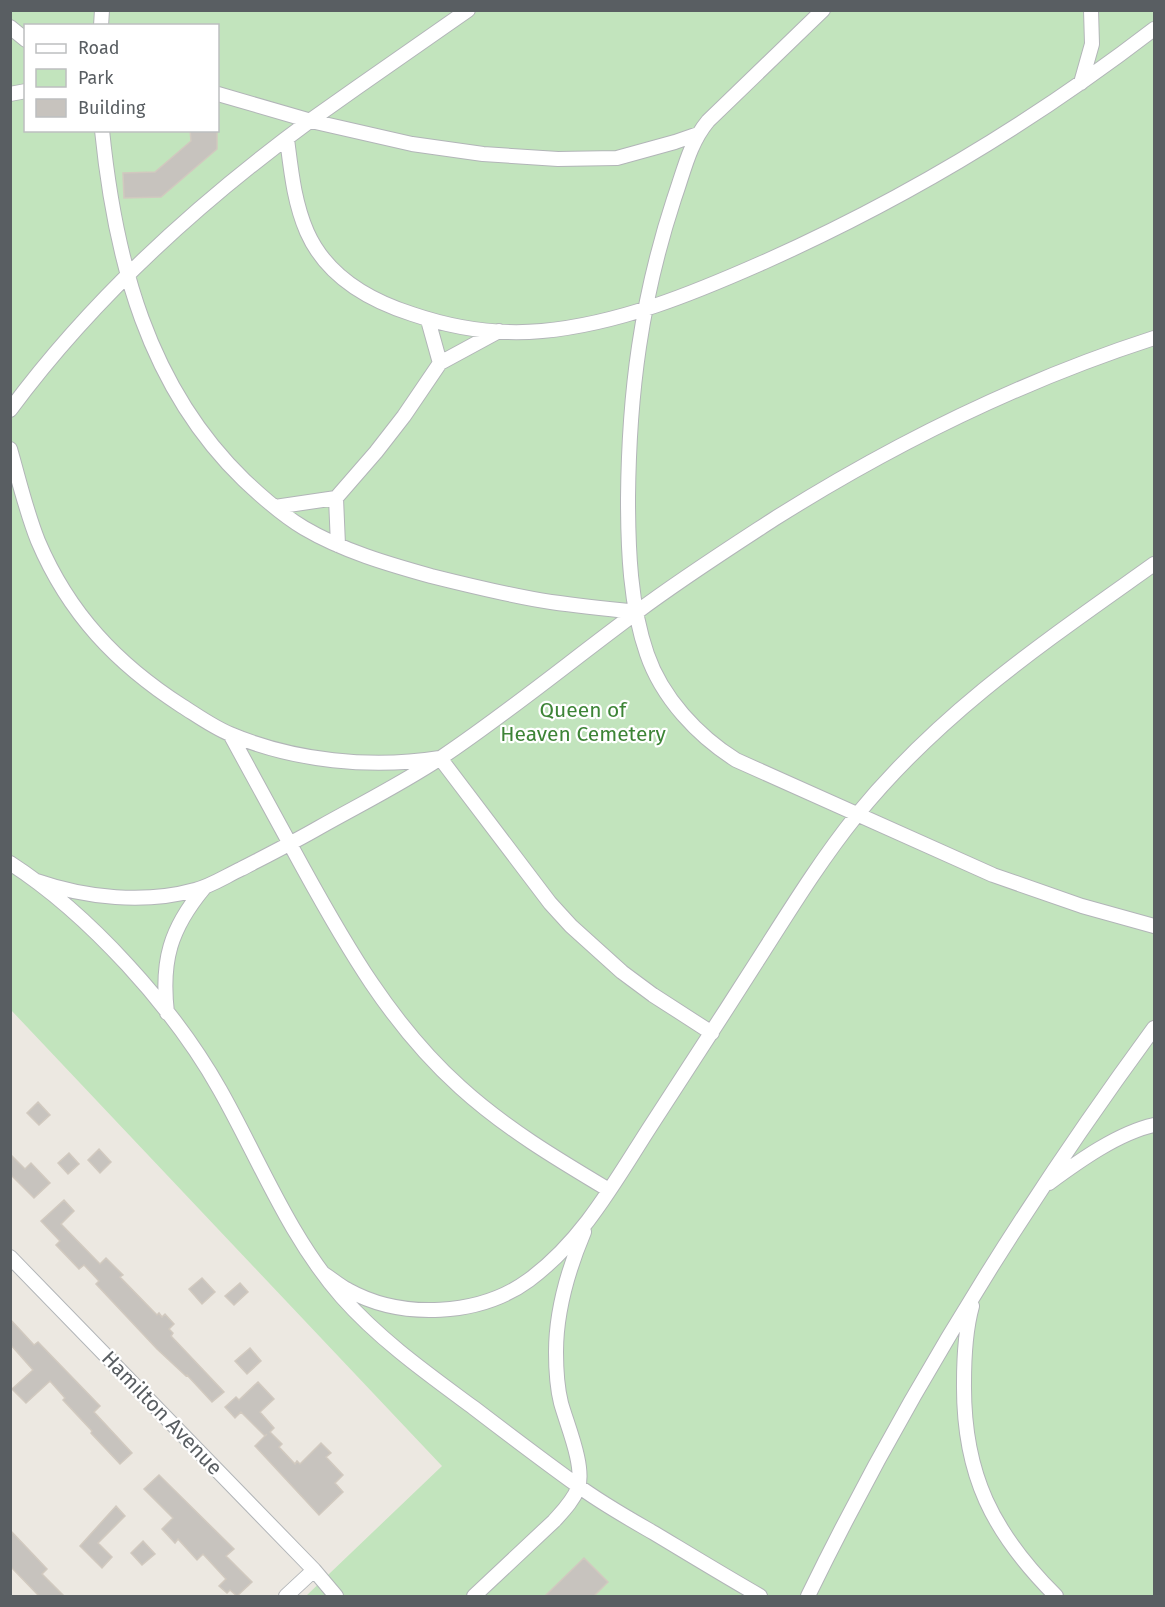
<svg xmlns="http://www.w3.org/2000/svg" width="1165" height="1607" viewBox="0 0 1165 1607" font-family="'Fira Sans',sans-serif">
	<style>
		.green { fill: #c2e4bd; fill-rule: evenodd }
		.building { fill: #c7c3be; stroke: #d1c9bf; stroke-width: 1.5 }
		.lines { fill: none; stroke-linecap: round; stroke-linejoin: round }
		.minor-casing { stroke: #b2b5b8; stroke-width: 16 }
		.minor { stroke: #fff; stroke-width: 14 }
		.labels { text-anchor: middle; stroke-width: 4.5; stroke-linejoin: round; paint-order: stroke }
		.park-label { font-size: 21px; fill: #3d8436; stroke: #fff }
		.street-label { font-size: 21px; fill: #595e62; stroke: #fff }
	</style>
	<rect width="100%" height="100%" fill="#ece8e1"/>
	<path class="green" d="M11,11H1154V1596H306L442,1466L11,1010ZM26,26H218V130H26Z"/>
	<path class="building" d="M190,130H217V149L161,197L124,198L123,173L155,172L191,141Z
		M38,1102L50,1115L39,1125L27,1113Z
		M99,1149L111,1162L100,1173L88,1160Z
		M69,1153L79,1164L68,1174L58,1163Z
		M10,1154L25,1169L31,1163L50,1183L34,1198L10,1174Z
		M64,1200L74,1211L61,1224L100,1264L106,1258L123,1275L120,1277L157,1315L159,1313L162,1317L165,1314L174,1324L169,1329L173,1333L171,1336L224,1392L212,1402L187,1375L186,1376L157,1349L96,1284L99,1281L84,1265L79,1269L56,1245L60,1241L41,1221Z
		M202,1278L215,1292L202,1304L189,1289Z
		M240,1283L248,1292L234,1305L225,1296Z
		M10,1319L34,1345L38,1342L100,1406L94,1412L132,1453L120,1464L91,1433L92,1431L63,1400L65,1398L50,1381L26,1403L12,1389L33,1370L10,1344Z
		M250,1348L261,1361L247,1374L235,1361Z
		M258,1382L274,1399L260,1412L274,1428L270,1432L282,1444L279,1447L295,1464L297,1461L300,1464L321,1443L331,1453L326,1457L343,1475L335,1483L343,1492L319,1515L255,1446L267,1434L265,1436L241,1412L235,1418L225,1407L236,1397L239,1400Z
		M159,1475L234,1549L226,1556L252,1582L237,1596L230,1590L227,1593L219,1586L226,1579L203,1554L197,1560L178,1539L175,1543L162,1529L173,1518L144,1489Z
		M116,1506L125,1516L98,1543L112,1557L102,1568L80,1546Z
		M10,1530L47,1569L42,1574L64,1596H39L10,1566Z
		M143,1541L155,1554L142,1565L131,1553Z
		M584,1558L608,1582L594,1596H545Z"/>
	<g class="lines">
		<g class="minor-casing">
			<path id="minor" d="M823,10L708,121C689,144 684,171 674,199C641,300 629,392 628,498C628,549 630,605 647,654C662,698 698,736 736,760L993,875L1082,906L1154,926
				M101,26L102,10
				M10,27L26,40
				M1081,83L1092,44L1091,10
				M10,94L26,91
				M218,94L311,121L412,144L483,154L558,159L617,158L675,142L698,134
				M102,130C115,260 148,387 244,480C262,497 282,515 304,528C343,551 388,564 431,576C471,586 511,596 551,602C580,606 608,609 637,612
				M287,139C291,170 294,202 307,232C326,275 368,300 412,314C453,328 498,335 542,331C619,324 694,293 764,262C903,200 1033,122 1154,29
				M440,363L499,331
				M10,410C93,298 199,202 311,120C363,83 415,47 468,10
				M10,449C19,480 26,511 38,541C69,614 117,664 182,706C198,716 213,727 230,734C294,761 371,769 440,758L550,903L571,926L622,972L653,995L712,1033
				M336,498L338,545
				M275,507L336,498L376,452L404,416L440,363L428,320
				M230,734C254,778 278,822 302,866C346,946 391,1025 460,1087C505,1128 557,1159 609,1190
				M10,863C89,914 174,1008 220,1090C259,1159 289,1237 342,1297C380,1340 428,1374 474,1408C508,1434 542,1460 577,1485C601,1503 628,1518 654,1533C689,1554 725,1576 760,1596
				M37,881C86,898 145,904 195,890C211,886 226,876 241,869C268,855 294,842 320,827C361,804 403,783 442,757C509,712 572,660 637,612C681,579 728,549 774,519C893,444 1021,381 1154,338
				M167,1013C161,961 170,929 204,888
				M1049,1183C1079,1161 1118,1133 1154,1125
				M10,1257L314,1570L336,1596
				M324,1274C332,1279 340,1286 348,1290C402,1320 480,1316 529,1280C583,1240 614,1183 650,1127C685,1073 721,1018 756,963C788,913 819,862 856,816C941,711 1046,641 1154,564
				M972,1306C965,1331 964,1357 964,1383C963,1475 993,1533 1056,1596
				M286,1596L314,1570
				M474,1596L554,1521C563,1511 573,1501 578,1488C585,1466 567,1425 561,1403C557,1387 556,1369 556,1352C556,1311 568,1270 584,1232
				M808,1596C906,1395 1022,1208 1154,1028"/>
		</g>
		<use href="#minor" class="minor"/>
	</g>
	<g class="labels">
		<g class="park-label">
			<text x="583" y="717">Queen of<tspan x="583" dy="24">Heaven Cemetery</tspan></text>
		</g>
		<g class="street-label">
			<text transform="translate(162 1413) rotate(46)" y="7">Hamilton Avenue</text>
		</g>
	</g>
	<rect width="1165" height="1607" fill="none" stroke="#595e62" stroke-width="24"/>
	<rect x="24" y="24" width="195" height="108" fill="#ffffff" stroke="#bdbfc0" stroke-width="1.5"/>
	<rect x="36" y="44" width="30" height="9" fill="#ffffff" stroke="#bdbfc0" stroke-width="1.5"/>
	<text x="78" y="54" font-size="18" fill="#595e62">Road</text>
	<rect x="36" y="69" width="30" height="18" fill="#c2e4bd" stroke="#bdbfc0" stroke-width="1.5"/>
	<text x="78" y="84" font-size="18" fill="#595e62">Park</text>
	<rect x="36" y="99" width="30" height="18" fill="#c7c3be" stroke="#bdbfc0" stroke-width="1.5"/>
	<text x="78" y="114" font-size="18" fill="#595e62">Building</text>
</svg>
